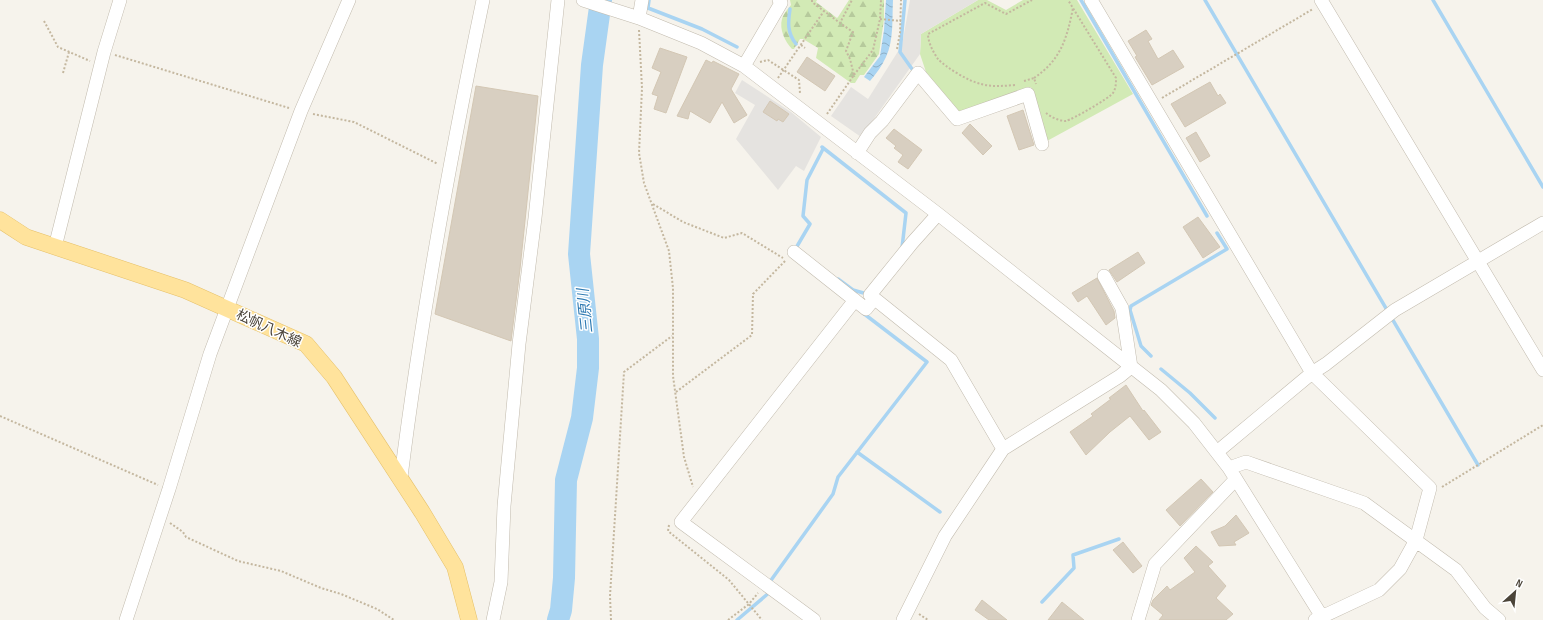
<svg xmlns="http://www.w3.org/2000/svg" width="1543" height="620" viewBox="0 0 1543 620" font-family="'Sofia Sans Condensed','Noto Sans JP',sans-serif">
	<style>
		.green { fill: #d2eab5 }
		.forest { fill: url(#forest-firs) }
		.parking { fill: #e5e3e0 }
		.water { fill: url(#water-waves) }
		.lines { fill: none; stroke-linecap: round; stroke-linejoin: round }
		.stream { stroke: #a9d4f2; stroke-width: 3.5 }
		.river { stroke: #a9d4f2; stroke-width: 22 }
		.building { fill: #d8cfc1; stroke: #d3c7b4 }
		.minor-casing { stroke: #c2bbae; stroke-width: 14 }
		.major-casing { stroke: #e6c16a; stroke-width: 17 }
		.path { stroke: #c4b79f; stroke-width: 2; stroke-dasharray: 2 2; stroke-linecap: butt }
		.minor { stroke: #fff; stroke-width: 13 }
		.major { stroke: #ffe39c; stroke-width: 16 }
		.labels { text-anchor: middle; stroke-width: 3; stroke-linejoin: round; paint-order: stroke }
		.street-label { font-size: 14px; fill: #4b4439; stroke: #fff }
		.water-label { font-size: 15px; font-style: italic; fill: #2e7ab2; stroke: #fff }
	</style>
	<defs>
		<pattern id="forest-firs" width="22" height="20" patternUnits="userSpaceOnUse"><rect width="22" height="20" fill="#d2eab5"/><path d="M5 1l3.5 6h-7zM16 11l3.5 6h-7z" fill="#b6ca9c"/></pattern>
		<pattern id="water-waves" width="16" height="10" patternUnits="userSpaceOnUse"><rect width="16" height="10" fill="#a9d4f2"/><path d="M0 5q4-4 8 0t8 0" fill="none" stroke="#8caec5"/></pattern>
	</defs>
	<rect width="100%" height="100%" fill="#f6f3ec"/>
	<path class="green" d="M978,0H987L1006,10L1023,0H1077L1133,94L1047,141L1031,87L960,113L926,72L920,54L921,34Z"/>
	<path class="forest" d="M790,0H817L816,2L837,18L838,17L849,0H884V19L879,54L864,75H860L855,83H851L816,58L818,48L803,39H800L794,49H792C785,42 779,29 782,19C783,14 788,9 791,5Z"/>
	<path class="parking" d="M910,0H978L921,34L920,54L861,137L831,116L851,87L868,99L902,45Z
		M742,80L791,112L821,137L804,171L796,166L778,190L736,139L755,105L735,93Z"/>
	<path class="water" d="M886,0H893C892,18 894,40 886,57C882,66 876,74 870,81L864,77L880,56L884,30Z"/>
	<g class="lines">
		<path class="stream" d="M649,0L648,8L702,29L737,47
			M905,0L900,52L912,69
			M1081,0L1207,216
			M1205,0L1478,465
			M1433,0L1543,187
			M790,9C788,22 787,33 796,44
			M822,147L906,213L902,248
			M797,249L796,248L810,224L803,216L807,180L823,149
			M838,279L853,290L867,294
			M1151,356L1141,346L1130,310L1131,306L1227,249L1217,233
			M1161,369L1190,393L1215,418
			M857,452L940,512
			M769,583L833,494L838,477L927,362L863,313
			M1042,602L1074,568L1073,555L1119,539
			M737,620L770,592"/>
		<path class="river" d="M558,620L561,610L564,578L566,480L582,418L588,368V339L579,254L592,65L601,0"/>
	</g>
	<path class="building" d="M1146,30L1152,39L1148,41L1158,59L1173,50L1184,67L1152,85L1135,57L1137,56L1128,41Z
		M660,48L687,57L666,113L654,109L658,96L652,94L661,72L652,68Z
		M807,57L835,76L825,91L797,72Z
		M706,60L712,63L713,61L739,74L731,89L747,115L734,123L722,102L710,123L690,111L688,119L677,116Z
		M1210,82L1218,96L1220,94L1226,103L1185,127L1171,104Z
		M476,86L538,96L520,269L511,341L435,314Z
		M770,101L789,114L783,122L778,119L777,121L763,112Z
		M1023,110L1034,145L1019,150L1007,116Z
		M970,124L992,146L983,155L962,133Z
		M894,129L922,150L908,169L898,162L903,155L894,148L896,146L886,138Z
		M1196,132L1210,156L1200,162L1186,138Z
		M1198,217L1220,247L1203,258L1183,227Z
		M1138,252L1145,263L1117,282L1109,270Z
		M1097,278L1114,311L1115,318L1106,325L1087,296L1078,302L1072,293Z
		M1126,385L1143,411L1144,410L1161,432L1149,440L1130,416L1110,432L1086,455L1070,432L1093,416L1091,414L1111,399L1109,398Z
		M1201,479L1213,492L1180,526L1166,510Z
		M1236,515L1249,533L1234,542L1236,545L1219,546L1211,532L1225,526Z
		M1123,542L1142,566L1133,573L1113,550Z
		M1196,546L1213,562L1208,566L1226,586L1216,598L1233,614L1226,620H1159L1163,615L1151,605L1153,600L1167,586L1170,590L1195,572L1184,558Z
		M982,600L1007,620H989L975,610Z
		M1062,602L1084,620H1048Z"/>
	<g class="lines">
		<g class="minor-casing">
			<path id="minor" d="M583,0L639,18L701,43L744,66L938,214L1161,390L1194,423L1229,468L1324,620
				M1091,0L1312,373L1430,488L1416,540L1400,569L1379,590L1315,620
				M1321,0L1543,370
				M639,18L642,0
				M744,66L781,3L779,0
				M857,153L870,133L882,121L918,73L957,119L1028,94L1042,144
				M938,214L912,243L870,295L951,360L1003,449
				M55,247L104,52L120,0
				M794,252L866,309L874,299
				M1217,452L1312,373L1326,364L1395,310L1543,223
				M1229,468L1246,462L1364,503L1456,570L1485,608L1499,620
				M401,477C421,317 450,158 483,0
				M126,620L169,489L210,354L301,111L349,0
				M493,620L501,582L504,506L519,344L535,218L558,0
				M814,620L681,522L855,300
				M903,620L945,536L1003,449L1120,376L1131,367L1122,308L1104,276
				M1138,620L1155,564L1235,480"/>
		</g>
		<g class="major-casing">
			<path id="major" d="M0,220L26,237L185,290L306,344L334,377L422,512L455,567L469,620"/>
		</g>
		<path class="path" d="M812,0V2L840,23L852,0
			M880,19L901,21
			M44,21L58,47L90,61
			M639,30L642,88L639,153L644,183L669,251L673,288V376L684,457L693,487
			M801,45L805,48
			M897,49L900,33L901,0
			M115,55L289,108
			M760,62L768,60L799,80L800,93
			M63,73L69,52
			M854,75L873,50L880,19L881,0
			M778,78L824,11
			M1034,78C1061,60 1067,38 1073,8
			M1024,81L1034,78L1036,84
			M1015,85C1003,86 992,87 981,84C970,82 945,67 938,59C933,52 928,42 928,34L985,3L1006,14L1032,0
			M1162,98L1313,9
			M1046,113C1051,117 1059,121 1066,121C1071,120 1110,98 1113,93C1116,88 1116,83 1116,78L1068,0
			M313,114L354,122L438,164
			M827,114L854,75L850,59L846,51L853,32L840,23
			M653,204L683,222L724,238L742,233L783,258
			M676,392L752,335L753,294L786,260
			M0,416L158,485
			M1442,487L1543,425
			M170,523L183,532L186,537L238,561L281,571L321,588L341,594L377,609L394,620
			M669,525L668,531L729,580L762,620
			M919,614L928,620
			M611,620L610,596L624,372L672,336
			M728,620L749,604L758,593"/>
		<use href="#minor" class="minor"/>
		<use href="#major" class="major"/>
	</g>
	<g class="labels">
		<g class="street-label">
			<text transform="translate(269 328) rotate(25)" y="5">松帆八木線</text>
		</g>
		<g class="water-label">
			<text transform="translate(585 311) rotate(-96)" y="5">三原川</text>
		</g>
	</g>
	<g transform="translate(1515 592) rotate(27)" stroke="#ffffff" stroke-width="3" paint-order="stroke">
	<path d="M0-3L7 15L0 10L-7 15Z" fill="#4b4439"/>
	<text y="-6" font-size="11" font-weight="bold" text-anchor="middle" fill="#4b4439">N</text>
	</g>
</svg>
